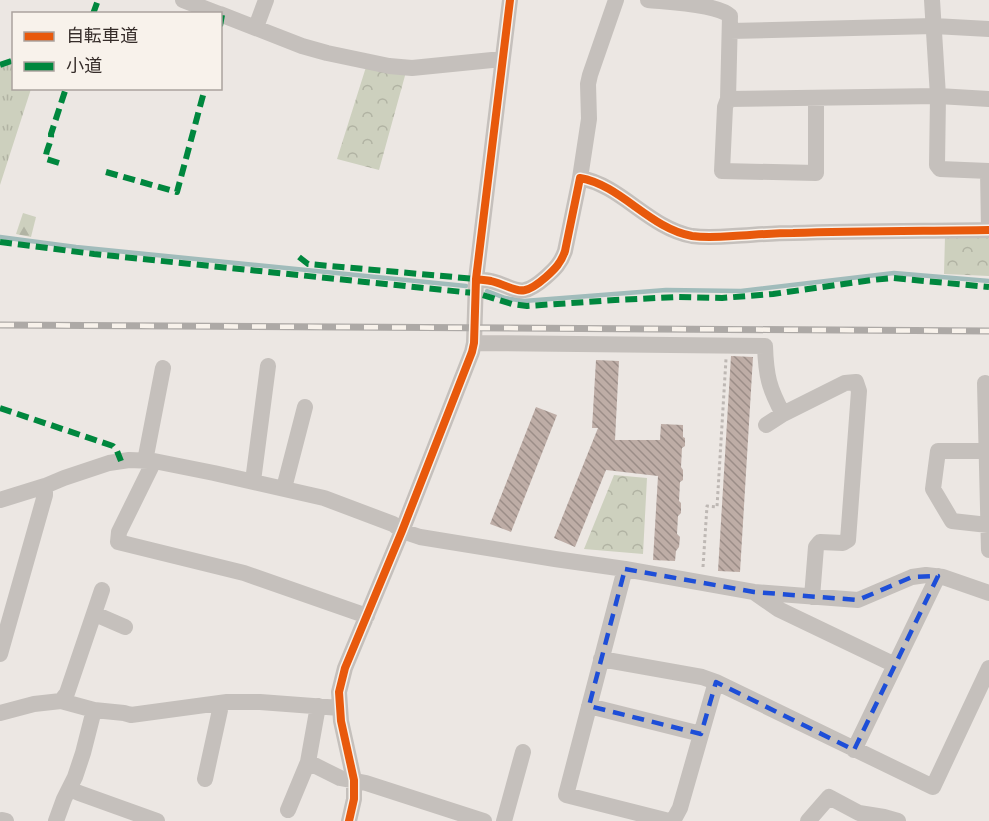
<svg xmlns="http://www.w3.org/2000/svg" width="989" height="821" viewBox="0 0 989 821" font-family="Ubuntu,'Noto Sans JP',sans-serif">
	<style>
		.grass { fill: url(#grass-tufts) }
		.forest { fill: url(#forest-firs) }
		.park { fill: url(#park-crowns) }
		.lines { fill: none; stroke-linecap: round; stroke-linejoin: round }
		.stream { stroke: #a1bcbb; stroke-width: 4.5 }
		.building { fill: url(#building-back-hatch) }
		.path { stroke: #beb8b4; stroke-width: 3; stroke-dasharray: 3 3; stroke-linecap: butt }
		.minor { stroke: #c5c0bc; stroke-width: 16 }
		.rail-casing { stroke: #ada9a6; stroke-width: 7 }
		.rail { stroke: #f8f2eb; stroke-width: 4.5; stroke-dasharray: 14; stroke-linecap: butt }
		.quiet { stroke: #00873e; stroke-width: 6; stroke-dasharray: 12 6; stroke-linecap: butt }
		.cycleway-casing { stroke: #f8f2eb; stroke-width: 11 }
		.cycleway { stroke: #e8590c; stroke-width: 8 }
		.marked { fill: none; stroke: #1d4ed8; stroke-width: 4.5; stroke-dasharray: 12 8; stroke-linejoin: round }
	</style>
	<defs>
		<pattern id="grass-tufts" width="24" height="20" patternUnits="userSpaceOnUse" patternTransform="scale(1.5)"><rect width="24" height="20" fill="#cdd0be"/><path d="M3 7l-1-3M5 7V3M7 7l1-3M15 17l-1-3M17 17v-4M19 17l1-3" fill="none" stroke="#b1b3a3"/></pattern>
		<pattern id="forest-firs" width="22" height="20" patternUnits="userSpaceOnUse" patternTransform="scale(1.5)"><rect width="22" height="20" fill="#cdd0be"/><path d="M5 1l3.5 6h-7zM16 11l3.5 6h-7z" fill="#b1b3a3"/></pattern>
		<pattern id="park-crowns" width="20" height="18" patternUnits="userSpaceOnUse" patternTransform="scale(1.5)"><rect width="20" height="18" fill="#cdd0be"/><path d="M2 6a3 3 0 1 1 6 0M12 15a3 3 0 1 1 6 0" fill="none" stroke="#b1b3a3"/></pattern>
		<pattern id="building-back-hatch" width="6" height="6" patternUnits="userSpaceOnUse" patternTransform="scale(1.5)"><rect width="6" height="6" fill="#beada6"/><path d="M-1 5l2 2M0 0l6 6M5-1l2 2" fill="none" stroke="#9b8d87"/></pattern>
	</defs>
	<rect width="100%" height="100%" fill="#ece7e3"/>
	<path class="grass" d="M13,60L14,88L31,89L0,185V65Z"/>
	<path class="forest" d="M23,213L36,217L31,237L16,234Z"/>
	<path class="park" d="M366,67L406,72L379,170L337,159Z
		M945,236H989V276L944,274Z
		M614,475L647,478L643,554L584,549Z"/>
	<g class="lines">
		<path class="stream" d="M0,237L76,247L466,286
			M487,291L505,298L524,301L666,290L741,291L894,273L989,281"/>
	</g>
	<path class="building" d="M731,356L753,357L740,572L718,571Z
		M596,360L619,361L615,440H660L661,424L683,425V437L685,438V446L682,448L681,467L683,470V480L680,482L679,501L681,503V513L678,516L677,534L680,537L679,547L676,551L675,561L653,560L658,476L606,470L575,547L554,538L598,428H592Z
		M536,407L557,415L511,532L490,524Z"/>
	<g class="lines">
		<path class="path" d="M703,567L707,506L717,507L726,359"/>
		<path class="minor" d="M183,0L219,14
			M648,0C667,2 718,4 730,16L728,99L725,107L722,171L816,173V98
			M932,0L938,96L937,165L940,169L989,171
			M220,14L302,46L327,53L389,66L412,68L502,59
			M256,27L266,0
			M730,31L934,26L989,29
			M728,99L938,96L989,99
			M988,171L989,230
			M580,178L589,119L588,84L590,75L616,0
			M476,279C481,280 486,280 491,281C518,288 520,300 546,277C555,269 561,263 565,251L580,178C621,185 649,228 692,236C706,238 720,237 733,236C753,235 773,233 793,233C858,231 924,231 989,230
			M474,343L765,346C766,376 769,388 783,414L845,383L856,382L859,391L848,540L843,543L820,542L816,547L812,597
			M985,383L989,550
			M766,425L783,414
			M986,451H938L933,489L952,521L988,525
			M145,461L163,368
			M154,461L119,532L118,542L244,573L367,616
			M253,481L268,366
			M284,488L305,407
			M0,500L45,486L64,478L109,463L129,460L154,461L214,473L324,498L393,524L402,531L420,537L555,559L625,569L754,592L858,600L912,577L926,575L943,577L989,593
			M625,569L566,795L669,821
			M755,593L778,609L895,665
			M95,614L125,627
			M0,654L45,495V486
			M601,659L702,677L716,682L933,787L989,668
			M61,701L67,693L102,590
			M589,706L701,734
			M0,713L34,704L61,701L94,710L124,713L131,715L227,702H260L340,708
			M854,750L938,576
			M308,762L340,778L366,783L484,821
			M205,779L220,710L219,704
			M70,789L79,793L157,821
			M288,810L308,762L318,706
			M2,820L6,821
			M56,821L64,799L75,777L83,753L94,710
			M349,821L354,799V780L341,721L339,692L345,668L402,531L472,352L474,343L476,279L510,0
			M504,821L523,752
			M673,821L680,808L716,682
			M808,821L829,797L859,813L884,817L898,821"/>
		<g class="rail-casing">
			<path id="rail" d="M0,325L989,331"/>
		</g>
		<use href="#rail" class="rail"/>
		<path class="quiet" d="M93,14L98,0
			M220,26L222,15
			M0,65L14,60
			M59,163L46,159C45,150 52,143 51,134L66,88
			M106,172L177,192L205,88
			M0,242L94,254L463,292L476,293L512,304L527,306L615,300L677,297L722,298L773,294L872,280L893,278L989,287
			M299,257L308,264L476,279
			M0,408L113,446L117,451L121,461"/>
		<g class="cycleway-casing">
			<path id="cycleway" d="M476,279C481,280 486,280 491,281C518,288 520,300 546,277C555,269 561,263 565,251L580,178C621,185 649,228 692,236C706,238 720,237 733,236C753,235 773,233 793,233C858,231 924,231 989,230
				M349,821L354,799V780L341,721L339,692L345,668L402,531L472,352L474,343L476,279L510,0"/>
		</g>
		<use href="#cycleway" class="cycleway"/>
	</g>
	<path class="marked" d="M625,569L754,592L858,600L912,577L938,576L854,750L716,682L701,734L589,706Z"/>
	<rect x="12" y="12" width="210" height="78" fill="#f8f2eb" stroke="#aaa39e" stroke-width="1.5"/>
	<rect x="24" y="32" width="30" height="9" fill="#e8590c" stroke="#aaa39e" stroke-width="1.5"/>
	<text x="66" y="42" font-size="18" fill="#362d2a">自転車道</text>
	<rect x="24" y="62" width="30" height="9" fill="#00873e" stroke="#aaa39e" stroke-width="1.5"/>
	<text x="66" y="72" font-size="18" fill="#362d2a">小道</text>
</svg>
